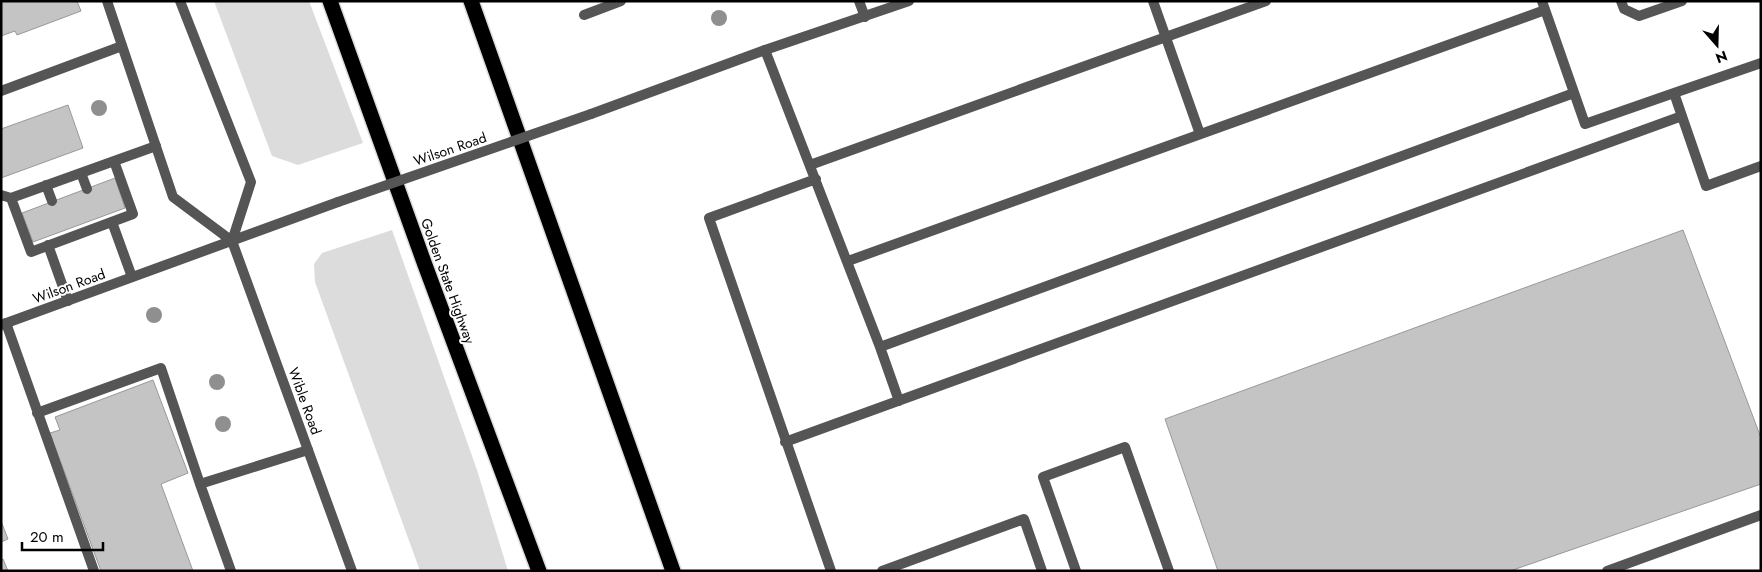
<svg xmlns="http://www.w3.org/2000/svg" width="1762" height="572" viewBox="0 0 1762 572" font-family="Jost,sans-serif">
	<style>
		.green { fill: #dcdcdc }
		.building { fill: #c4c4c4; stroke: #999 }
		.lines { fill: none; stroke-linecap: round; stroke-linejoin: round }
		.motorway-casing { stroke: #dbdbdb; stroke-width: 18 }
		.service { stroke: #555; stroke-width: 10 }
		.minor { stroke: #555; stroke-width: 10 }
		.tertiary { stroke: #555; stroke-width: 10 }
		.motorway { stroke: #000; stroke-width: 15 }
		.tertiary-bridge { stroke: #555; stroke-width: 10 }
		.tree { fill: #8f8f8f }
		.labels { text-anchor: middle; stroke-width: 4; stroke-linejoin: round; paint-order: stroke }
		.street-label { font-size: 14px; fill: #000; stroke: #fff }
	</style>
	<rect width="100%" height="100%" fill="#fff"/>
	<path class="green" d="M214,1H309L363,143L298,165L272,156Z
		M392,230L477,470L508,571H420L315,282L314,264L322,253Z"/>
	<path class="building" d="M1,1H77L81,11L17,35L15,31L1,36Z
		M68,105L83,148L1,178V129Z
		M115,178L125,208L33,242L22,213Z
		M1683,230L1761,438V484L1510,571H1218L1165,419Z
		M153,380L188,473L161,484L193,571H101L50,433L60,430L55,417Z
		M1,521L8,539L1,542Z
		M3,559L8,571H1V560Z"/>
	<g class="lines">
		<g class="motorway-casing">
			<path id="motorway" d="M330,1L425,265L539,571
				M471,1L673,571"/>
		</g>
		<path class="service" d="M1153,1L1200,134
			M1542,1L1585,124L1674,93
			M1621,1L1624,9L1639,16L1682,1
			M584,15L621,1
			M765,50L880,347L1574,93
			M1761,63L1674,93L1706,186L1761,166
			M1,91L122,46
			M810,165L1266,1
			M81,173L87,189
			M816,179L709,218L831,571
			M46,185L52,201
			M1,195L11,198L156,146
			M11,198L31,252L133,214L114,161
			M112,222L132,277
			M48,245L68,301
			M848,261L1545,10
			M6,323L94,571
			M880,347L899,401
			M37,413L161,368L200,484
			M785,442L1682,116
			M231,571L200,484L308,450
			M882,571L1024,519L1042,571
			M1076,571L1043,477L1125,447L1169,571
			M1607,571L1761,515"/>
		<path class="minor" d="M859,1L865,17"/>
		<path class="tertiary" d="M107,1L173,197L232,241L352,571
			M180,1L251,182L232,241
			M591,114L765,50L909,1
			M1,325L338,202"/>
		<use href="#motorway" class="motorway"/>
		<path class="tertiary-bridge" d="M338,202L591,114"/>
	</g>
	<g class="tree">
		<circle cx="719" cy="18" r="8"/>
		<circle cx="99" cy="108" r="8"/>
		<circle cx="154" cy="315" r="8"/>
		<circle cx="217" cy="382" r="8"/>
		<circle cx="223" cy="424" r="8"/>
	</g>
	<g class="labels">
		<g class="street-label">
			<text transform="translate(450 149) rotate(-19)" y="5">Wilson Road</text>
			<text transform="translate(448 281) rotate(70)" y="5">Golden State Highway</text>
			<text transform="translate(69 286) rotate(-20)" y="5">Wilson Road</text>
			<text transform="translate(305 401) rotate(70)" y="5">Wible Road</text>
		</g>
	</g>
	<rect width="1762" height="572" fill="none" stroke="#000000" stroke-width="5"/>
	<g transform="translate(1717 45) rotate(160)" stroke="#ffffff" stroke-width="4" paint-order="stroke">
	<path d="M0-4L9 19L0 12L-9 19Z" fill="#000000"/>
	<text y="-8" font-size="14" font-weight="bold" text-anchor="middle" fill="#000000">N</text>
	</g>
	<path d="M22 542v8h81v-8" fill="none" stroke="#000000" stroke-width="2.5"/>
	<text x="30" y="542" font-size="15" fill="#000000" stroke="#ffffff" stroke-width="4" paint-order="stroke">20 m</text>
</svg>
